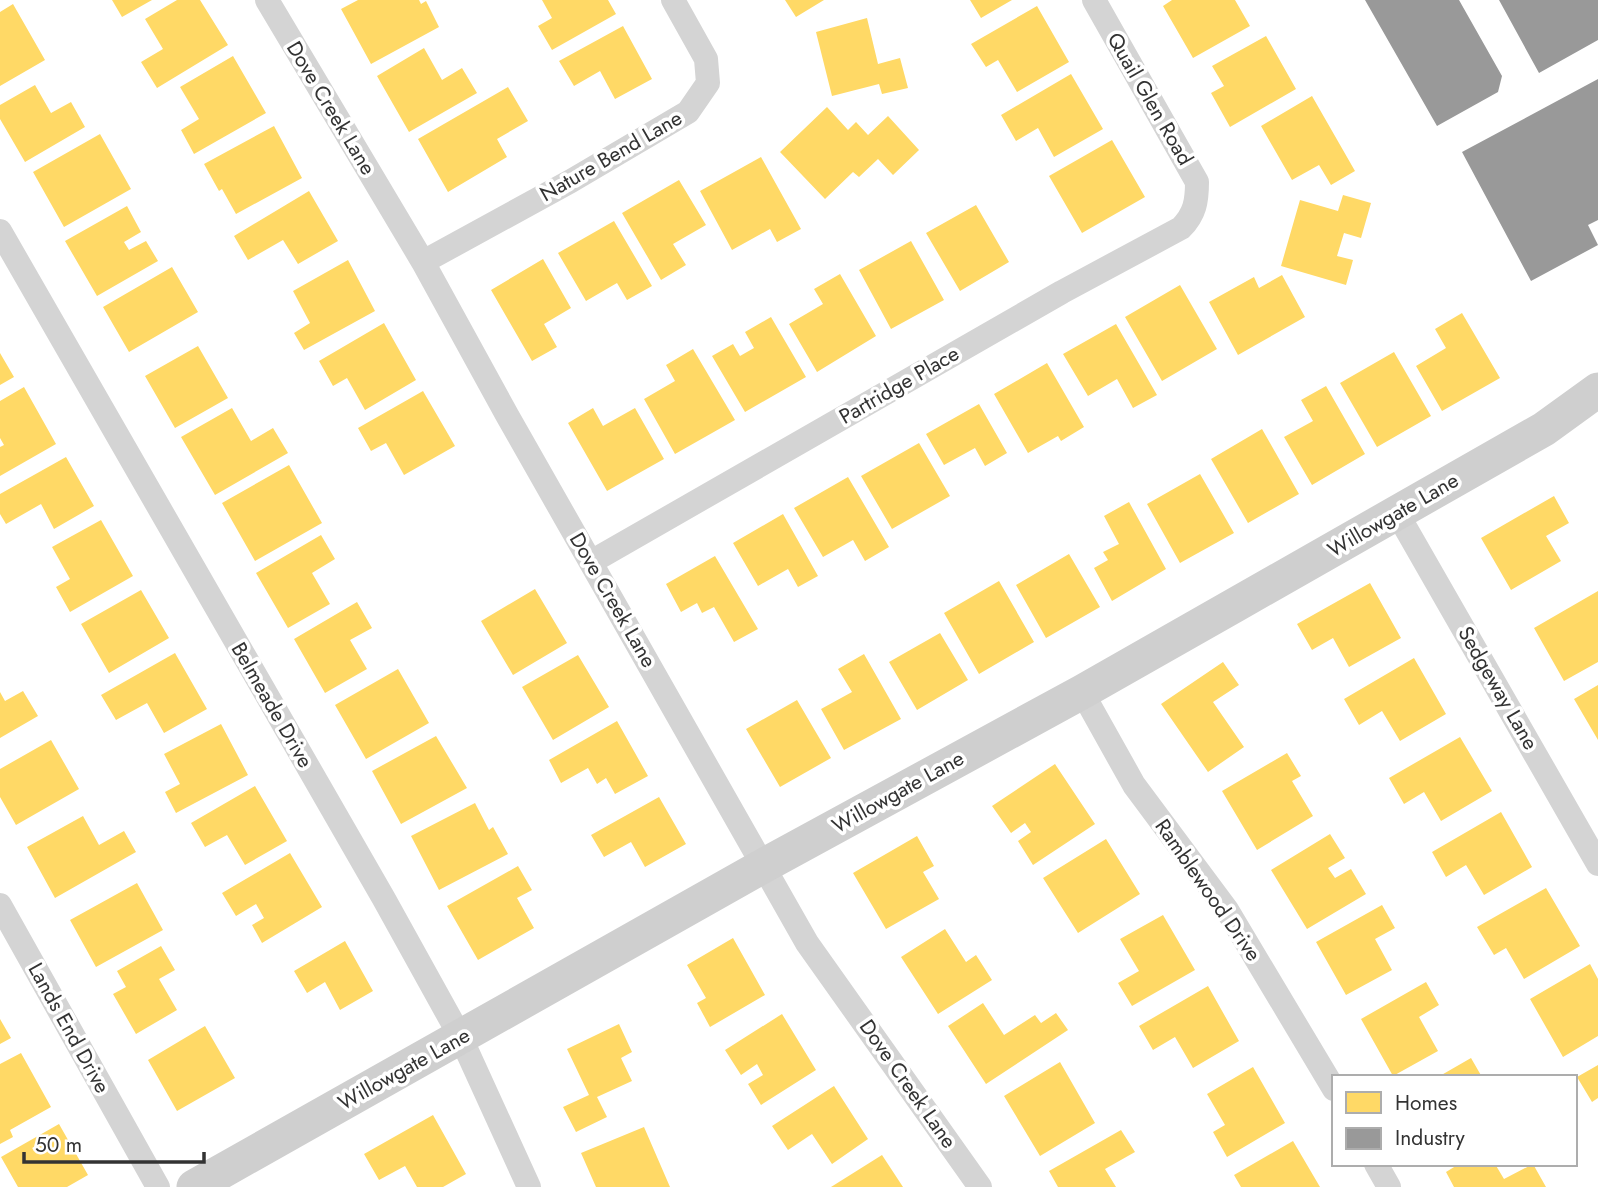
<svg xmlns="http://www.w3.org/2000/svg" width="1598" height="1187" viewBox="0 0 1598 1187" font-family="Jost,sans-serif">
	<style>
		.homes { fill: #ffd966 }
		.industry { fill: #999 }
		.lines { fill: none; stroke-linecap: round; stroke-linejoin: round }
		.street { stroke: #d4d4d4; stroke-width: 24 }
		.secondary { stroke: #cfcfcf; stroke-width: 35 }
		.labels { text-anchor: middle; stroke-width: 7; stroke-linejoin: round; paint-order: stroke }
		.street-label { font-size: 21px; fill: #333; stroke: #fff }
	</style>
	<rect width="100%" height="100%" fill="#fff"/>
	<path class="homes" d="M112,0H152L122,17Z
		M177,0H200L228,45L157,88L141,62L163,49L145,19Z
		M358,0H419L421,4L426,1L439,27L371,64L341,9Z
		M542,0H608L616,14L552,50L538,26L552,18Z
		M785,0H824L796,17Z
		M970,0H1012L981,18Z
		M1172,0H1235L1250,26L1193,58L1163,6Z
		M13,4L45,60L0,86V12Z
		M1037,6L1069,62L1017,92L998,60L986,67L971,44Z
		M867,18L878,64L900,58L908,88L882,94L879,84L832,96L816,32Z
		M623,26L652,79L615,99L600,71L574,86L559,61Z
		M1266,36L1296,89L1230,127L1211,93L1224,86L1212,66Z
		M424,48L442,80L462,68L477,93L409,132L377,76Z
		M233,56L266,113L194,154L181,130L199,119L180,87Z
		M1071,74L1103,129L1054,157L1038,128L1016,141L1001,115Z
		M35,85L51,113L71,102L85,127L25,162L0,119V105Z
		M508,87L528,121L497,139L507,157L448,192L418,139Z
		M1312,96L1355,171L1331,185L1319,165L1292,180L1261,126Z
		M827,107L848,130L856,122L868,135L888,116L919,150L893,175L878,159L859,177L853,172L825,199L780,152Z
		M274,126L302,178L236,214L222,189L219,191L204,164Z
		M100,134L131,189L64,227L33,172Z
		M1112,140L1145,197L1082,233L1049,176Z
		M761,157L801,229L777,242L770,229L732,250L700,191Z
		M679,180L706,225L673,244L686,265L661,280L622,213Z
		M309,191L338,241L298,264L283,240L248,260L234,236Z
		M1343,195L1371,203L1361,238L1344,233L1337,256L1353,260L1346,285L1281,266L1300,200L1338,211Z
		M976,205L1009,262L960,291L926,233Z
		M127,206L141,232L124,242L129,250L146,241L158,261L97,296L65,241Z
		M614,221L652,286L627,300L617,283L586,301L558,253Z
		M911,241L944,300L891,329L859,270Z
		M543,259L571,308L544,324L557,347L532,361L491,290Z
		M348,260L375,311L304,350L294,333L310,323L293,291Z
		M172,267L198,312L129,352L103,307Z
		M840,274L876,336L817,372L789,324L823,304L814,289Z
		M1282,275L1305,317L1238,355L1209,302L1254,277L1259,288Z
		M1180,285L1217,349L1162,381L1125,317Z
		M1462,313L1500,378L1442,411L1416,366L1446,348L1435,329Z
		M771,317L806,377L745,412L712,356L733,344L740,356L754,348L745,332Z
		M384,323L416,380L365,410L347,378L333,386L319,361Z
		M1116,324L1157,395L1133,408L1117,379L1088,396L1063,354Z
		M198,346L228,398L175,428L145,376Z
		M693,349L735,420L675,454L644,399L675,381L666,365Z
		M1394,352L1431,416L1377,447L1340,383Z
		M0,353L14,377L0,385Z
		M1047,363L1084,427L1061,441L1058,436L1028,453L994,394Z
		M1326,386L1365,454L1312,485L1284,437L1313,421L1301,400Z
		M24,387L56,444L0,476V447L4,445L0,438V401Z
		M423,391L455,446L404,475L386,443L371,451L358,428Z
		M979,404L1007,453L985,466L975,448L944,465L926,434Z
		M232,408L251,441L273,428L288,453L215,495L181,437Z
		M593,408L603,426L635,408L664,459L607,491L568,423Z
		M1262,429L1299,494L1248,523L1211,459Z
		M919,443L950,496L892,529L861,476Z
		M66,457L94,506L54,529L41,504L6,524L0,514V494Z
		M289,465L322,523L255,561L222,503Z
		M1200,474L1234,533L1180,563L1147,504Z
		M848,477L889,547L865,561L853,540L823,557L794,508Z
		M1554,496L1569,523L1546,536L1561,561L1511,590L1481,538Z
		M1129,502L1166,569L1112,601L1094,568L1108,560L1103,552L1119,544L1104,516Z
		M783,514L818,576L798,587L788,569L758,586L733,543Z
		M101,520L133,576L70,612L56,587L70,579L52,547Z
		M321,535L335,559L312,573L330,604L288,628L256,573Z
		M1069,554L1100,607L1046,638L1016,585Z
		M715,556L758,629L734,642L714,607L702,613L697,603L681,612L666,584Z
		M999,581L1034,642L979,674L944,613Z
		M1370,583L1401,638L1349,667L1333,638L1312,650L1297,624Z
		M535,589L567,643L513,675L481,621Z
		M141,590L169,638L109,673L81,624Z
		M1598,591V662L1564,681L1534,628Z
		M357,602L372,628L350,640L367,669L325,693L294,639Z
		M940,633L968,680L917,710L889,662Z
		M175,653L207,709L164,733L147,703L116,720L101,695Z
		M864,654L901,719L844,750L821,709L852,692L838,669Z
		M578,655L609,707L553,740L522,687Z
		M1414,658L1446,714L1400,741L1382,711L1359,725L1344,699Z
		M1223,662L1239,685L1213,702L1244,747L1208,772L1161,704Z
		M398,669L429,723L366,759L335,705Z
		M1598,685V740L1574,699Z
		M23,691L38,716L0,738V692L5,701Z
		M797,700L831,758L780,787L746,729Z
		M617,721L648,776L615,794L606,778L597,784L588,768L561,783L549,760Z
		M221,724L248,775L176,813L165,792L180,784L164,754Z
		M436,736L467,788L401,824L372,771Z
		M1460,737L1492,791L1441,821L1424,792L1404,804L1389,778Z
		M51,740L79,789L16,825L0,797V769Z
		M1287,753L1301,776L1292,781L1313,816L1257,850L1222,791Z
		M1055,764L1095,824L1033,865L1018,841L1031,832L1025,823L1011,833L992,806Z
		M255,786L287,841L245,865L227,835L205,847L191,823Z
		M659,797L686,844L645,867L631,842L604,857L591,835Z
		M475,803L489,830L493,827L508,854L439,890L411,836Z
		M1501,812L1532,867L1484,895L1466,865L1446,877L1432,852Z
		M83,816L99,845L124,831L136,852L55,898L27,847Z
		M1330,834L1345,858L1328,868L1335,878L1351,869L1366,894L1307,929L1271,870Z
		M917,836L934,866L923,872L939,899L886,929L853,873Z
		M1106,839L1140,894L1078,933L1043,878Z
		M290,853L322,907L262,943L252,925L264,918L256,904L236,916L222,893Z
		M518,866L532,890L517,898L534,928L478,960L447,906Z
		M137,883L163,930L96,967L70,920Z
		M1546,888L1580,946L1524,979L1506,948L1494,955L1477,927Z
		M1382,905L1395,928L1375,939L1392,970L1346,995L1316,942Z
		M1163,915L1195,970L1132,1006L1118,983L1139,971L1120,939Z
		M945,929L966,962L976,955L992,980L938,1014L901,957Z
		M733,938L765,995L710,1027L697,1003L706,998L687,965Z
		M345,941L373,991L340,1010L325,982L307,993L294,971Z
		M161,946L175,970L159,979L177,1010L136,1034L113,994L126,987L117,971Z
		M1590,964L1598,979V1036L1563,1057L1530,999Z
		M1426,982L1439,1005L1419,1017L1438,1051L1393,1076L1361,1019Z
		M1208,986L1239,1041L1193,1068L1175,1037L1153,1050L1139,1026Z
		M983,1003L1004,1035L1035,1015L1041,1023L1056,1013L1068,1030L986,1084L948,1026Z
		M782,1014L816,1070L761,1105L748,1084L763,1075L757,1064L741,1075L725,1050Z
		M0,1019L11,1038L0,1044Z
		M619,1024L632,1052L621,1058L632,1081L597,1097L607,1117L576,1132L563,1107L589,1095L567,1049Z
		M205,1026L235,1078L177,1111L148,1060Z
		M21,1053L51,1107L10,1130L13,1137L0,1144V1064Z
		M1471,1058L1482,1077H1438Z
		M1060,1062L1095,1123L1040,1156L1004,1096Z
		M1598,1065V1098L1592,1102L1577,1077Z
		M1253,1067L1285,1123L1227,1157L1213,1132L1225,1125L1207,1094Z
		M834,1086L868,1139L832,1164L812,1134L788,1150L772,1126Z
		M433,1115L466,1174L443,1187H417L405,1166L379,1180L364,1154Z
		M59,1124L88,1175L67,1187H18L1,1157Z
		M644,1127L670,1187H596L581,1153Z
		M1121,1130L1135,1152L1105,1169L1116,1187H1058L1049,1171Z
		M1293,1141L1320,1187H1241L1234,1175Z
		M882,1155L903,1187H831Z
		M1459,1164H1495L1504,1179L1533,1164L1546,1187H1454L1446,1172Z"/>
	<path class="industry" d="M1365,0H1459L1502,76L1498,92L1437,126Z
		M1499,0H1598V40L1539,73Z
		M1598,79V220L1588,225L1598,245L1531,281L1462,152Z"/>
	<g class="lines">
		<path class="street" d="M267,0L423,262L507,415L807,943L980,1187
			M0,231L384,899L461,1038L529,1187
			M423,262L571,181L688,112L708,83L706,59L673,0
			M1397,513L1598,864
			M591,562L1062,292L1181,228C1195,214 1197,201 1197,182L1094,0
			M1082,692L1134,785L1227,910L1334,1089
			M0,905L158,1187
			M1376,1164L1389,1187"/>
		<path class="secondary" d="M194,1187L763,866L1082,692L1235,605L1544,429L1598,390"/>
	</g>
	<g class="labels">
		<g class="street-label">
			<text transform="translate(1150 99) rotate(60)" y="7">Quail Glen Road</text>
			<text transform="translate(331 108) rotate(59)" y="7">Dove Creek Lane</text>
			<text transform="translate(611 156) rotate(-30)" y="7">Nature Bend Lane</text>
			<text transform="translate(899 385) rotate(-30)" y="7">Partridge Place</text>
			<text transform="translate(1393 515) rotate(-30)" y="7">Willowgate Lane</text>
			<text transform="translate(613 600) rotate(60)" y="7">Dove Creek Lane</text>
			<text transform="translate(1498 688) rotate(60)" y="7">Sedgeway Lane</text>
			<text transform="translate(272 705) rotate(60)" y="7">Belmeade Drive</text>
			<text transform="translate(898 792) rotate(-29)" y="7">Willowgate Lane</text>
			<text transform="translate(1208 890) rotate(55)" y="7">Ramblewood Drive</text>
			<text transform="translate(69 1028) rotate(61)" y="7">Lands End Drive</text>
			<text transform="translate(404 1069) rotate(-29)" y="7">Willowgate Lane</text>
			<text transform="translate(908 1084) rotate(55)" y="7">Dove Creek Lane</text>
		</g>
	</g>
	<rect x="1332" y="1075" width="245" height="91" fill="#ffffff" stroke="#adadad" stroke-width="2"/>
	<rect x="1346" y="1092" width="35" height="21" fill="#ffd966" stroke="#adadad" stroke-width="2"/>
	<text x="1395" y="1110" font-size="21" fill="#333333">Homes</text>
	<rect x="1346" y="1128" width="35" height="21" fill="#999999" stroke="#adadad" stroke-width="2"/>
	<text x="1395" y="1145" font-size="21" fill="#333333">Industry</text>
	<path d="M24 1152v10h180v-10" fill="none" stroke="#333333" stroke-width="3.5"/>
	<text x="35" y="1152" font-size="21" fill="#333333" stroke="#ffffff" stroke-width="5" paint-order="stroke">50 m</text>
</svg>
